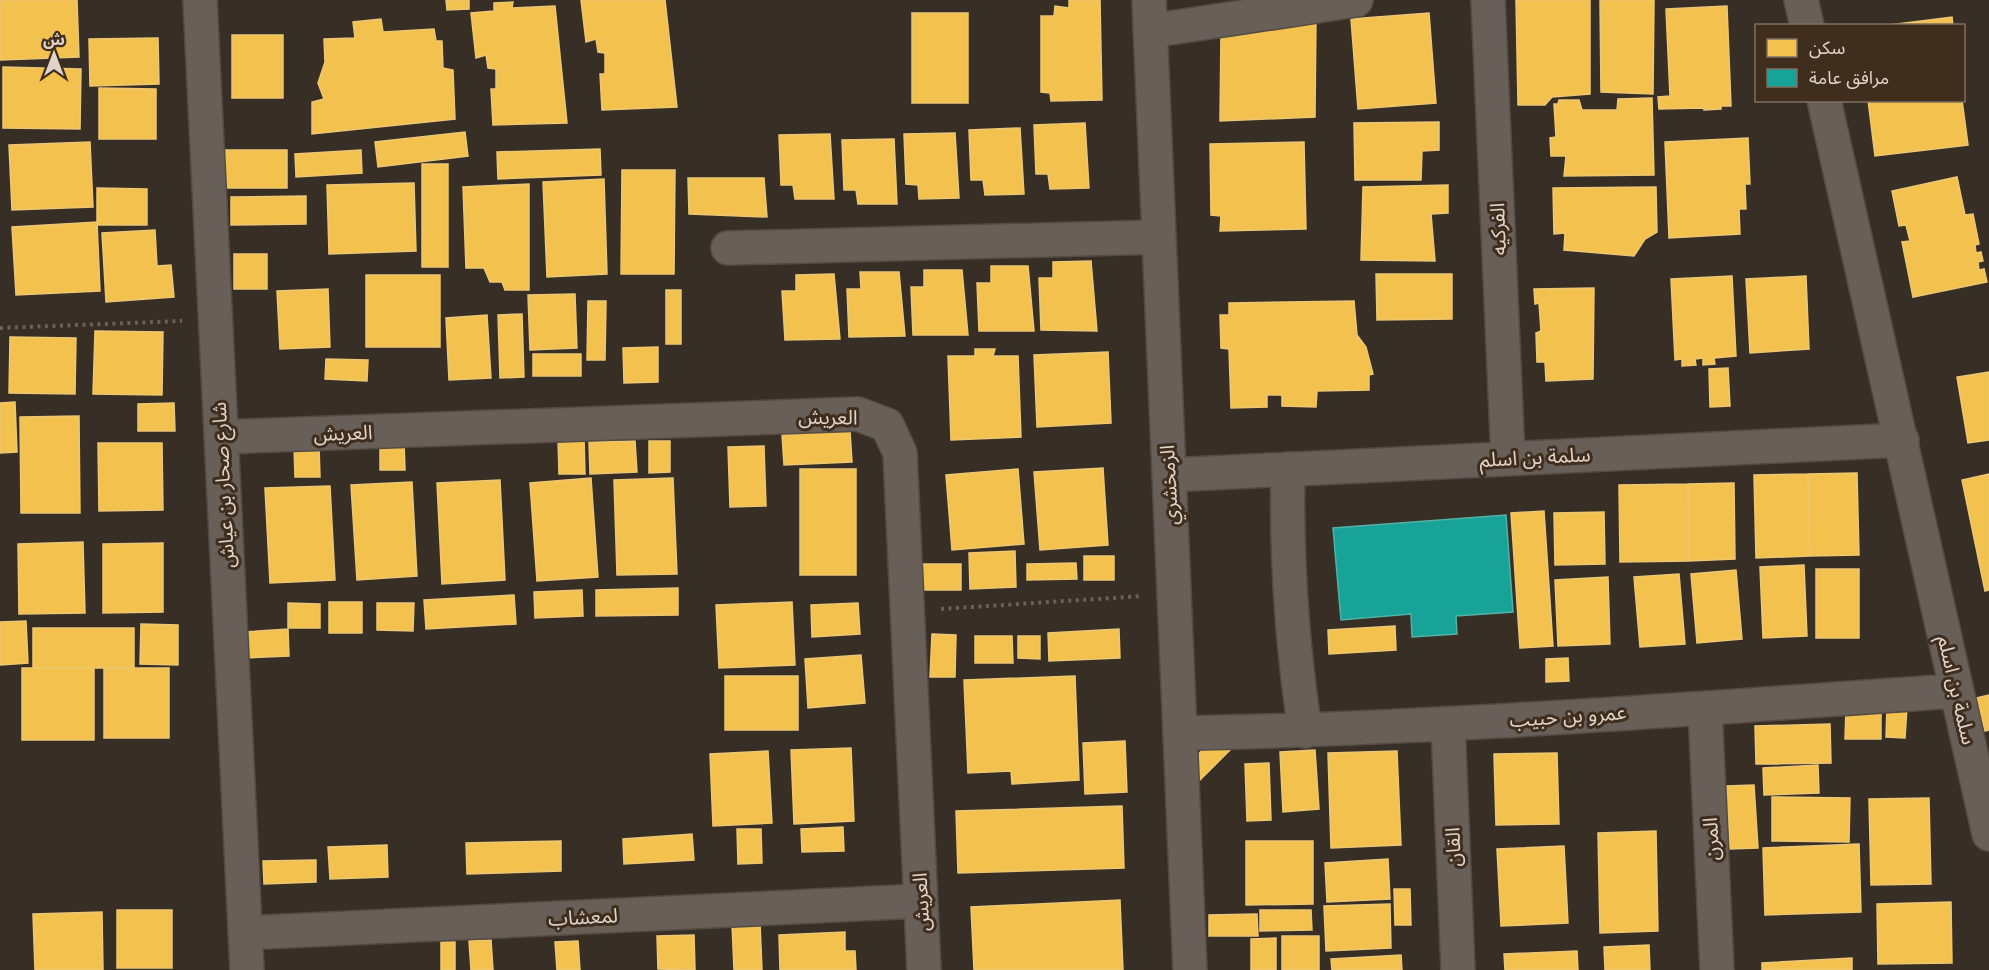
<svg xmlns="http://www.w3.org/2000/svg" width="1989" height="970" viewBox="0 0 1989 970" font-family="'DM Sans','Noto Sans Arabic',sans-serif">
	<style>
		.homes { fill: #f2c14e; stroke: #edc773; stroke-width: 1.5 }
		.public { fill: #17a398; stroke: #53b2a7; stroke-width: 1.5 }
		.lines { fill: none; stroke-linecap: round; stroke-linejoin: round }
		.minor-casing { stroke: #544b43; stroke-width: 36 }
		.path { stroke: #69625b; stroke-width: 4; stroke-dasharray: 3 4.5; stroke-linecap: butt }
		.minor { stroke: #675f58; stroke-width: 33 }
		.labels { text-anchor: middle; stroke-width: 6; stroke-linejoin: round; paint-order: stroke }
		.street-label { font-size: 20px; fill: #e0d4ca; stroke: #3f2d1d }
	</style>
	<rect width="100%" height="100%" fill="#372e25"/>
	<path class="homes" d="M0,0H77L79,57L0,60Z
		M446,0H469V9L447,10Z
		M581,0H665L677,107L602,110L600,74H605V53L598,52L596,39L586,42Z
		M1069,0H1100L1102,100L1051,101L1050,93L1041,92V16H1054L1055,6L1069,8Z
		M1516,0H1590V94L1552,97L1545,105H1518Z
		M1600,0H1654L1653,94L1601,92Z
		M513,2L512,8L555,6L567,123L493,125L491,89H496V69L488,68L486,55L476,58L471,13L494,11V3Z
		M1727,6L1731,106H1721V109L1704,110V108L1659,109L1658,97L1670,96L1666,9Z
		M912,13H968V103H912Z
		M1429,13L1436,103L1358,109L1351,19Z
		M1316,16L1315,117L1220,121L1221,32Z
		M1952,17L1953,26H1881Z
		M381,19L383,32L434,29L436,41H442L443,68L453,70L455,119L312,134V102L324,99L318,83L325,62L324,39L355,38L353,22Z
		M232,35H283V98H232Z
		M158,38L159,84L90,86L89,39Z
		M3,67L81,69L80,129L3,128Z
		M99,88L156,89V139H99Z
		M1652,98L1654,175L1564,176L1566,156H1551L1550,138L1556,137L1554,104H1558L1559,100H1579L1582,110H1617L1618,99Z
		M1868,100H1962L1968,145L1875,156Z
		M1439,122V150L1422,151L1421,180H1355L1354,123Z
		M1085,123L1089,188L1050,189L1048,174H1036L1034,125Z
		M1020,128L1024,194L985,195L983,180H971L969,130Z
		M465,132L468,156L378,167L375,142Z
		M955,133L959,198L919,199L918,185L906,184L904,134Z
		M830,134L834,199H795L793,185H781L779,135Z
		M1748,138L1750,184H1745L1746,209H1739L1740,234L1669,238L1665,142Z
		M894,139L897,204H858L856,190H844L842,140Z
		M90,142L93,207L12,210L9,145Z
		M1304,142L1306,229L1220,231L1221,216L1211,215L1210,144Z
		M600,149L601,175L498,179L497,152Z
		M225,150H287V188H225Z
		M361,150L362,173L296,177L295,154Z
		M422,164H448V267H422Z
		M622,170H675L674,274H621Z
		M1957,177L1965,215L1973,214L1979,244L1975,245L1976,253L1981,252L1983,261L1978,262L1979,270L1984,269L1987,282L1913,297L1902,242L1910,241L1906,225L1899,226L1892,191Z
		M688,178H764L767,217L689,214Z
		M604,179L607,274L547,277L543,182Z
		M414,183L416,251L329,254L327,185Z
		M529,184V290H505L502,282H490L484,268H466L463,187Z
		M1448,185V213L1431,214L1435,261L1361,260L1363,187Z
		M1656,187L1657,232L1645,239L1634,256L1564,250L1565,233L1554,234L1553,188Z
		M97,188L147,189V225H97Z
		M306,196V224L231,225V197Z
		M97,222L100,291L16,295L12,227Z
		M155,230L157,266L171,265L174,297L106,302L102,233Z
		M234,254H267V289H234Z
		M1091,261L1097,331L1041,330L1039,278H1053V262Z
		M991,266H1028L1034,331H979L977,283H991Z
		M924,270H962L968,335H913L911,287H924Z
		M860,272H899L905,336L849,337L847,289H861Z
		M834,274L840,339L785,340L782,291H796V275Z
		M1376,274H1452V319L1377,320Z
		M366,275H440V347H366Z
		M1732,276L1736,356L1714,358L1715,364L1703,365V358L1695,359L1696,365L1682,366V359L1675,360L1671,279Z
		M1806,276L1809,349L1750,353L1746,279Z
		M1594,288L1593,379L1546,381L1545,362H1537L1536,333L1541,331L1539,303L1535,304L1534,289Z
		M328,289L330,347L280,349L277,291Z
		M666,290H681V344H666Z
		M575,294L577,348L530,350L528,295Z
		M588,301H606L605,360H587Z
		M1354,301L1357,335L1366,347L1373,374L1369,375V390L1317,391L1316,407L1282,406V395H1267V407L1231,408L1229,349L1221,348L1220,315H1229V303Z
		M522,314L524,377L500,378L498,315Z
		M487,315L491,378L449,380L446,318Z
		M95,331L163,332L162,395L93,394Z
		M10,337L76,338L75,394L9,393Z
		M658,347V382L624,383L623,348Z
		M975,349H995L993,356H1018L1021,437L951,440L948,356H975Z
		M1108,352L1111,423L1037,427L1034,355Z
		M533,354H581V376H533Z
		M326,359L368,360L367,381L325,379Z
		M1728,368L1730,406L1710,407L1709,369Z
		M1989,372V440L1968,443L1957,377Z
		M15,402L17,452L0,453V403Z
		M174,403L175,431H138V404Z
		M79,416L80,513H21L20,417Z
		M850,431L852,462L784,465L782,434Z
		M584,438L585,474H559L558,439Z
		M635,441L637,472L590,474L589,442Z
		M649,441H670V472L649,473Z
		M380,442H404L405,470H380Z
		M98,443H162L163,510L99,511Z
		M764,446L766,506L730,507L728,447Z
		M294,447H319L320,477H295Z
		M1103,468L1108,545L1040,550L1034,472Z
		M800,469H856V575H800Z
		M1018,469L1024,544L952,550L946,475Z
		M1857,473L1859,555L1810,556L1808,474Z
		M1808,474L1810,556L1756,558L1754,475Z
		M1989,474V590L1985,591L1962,480Z
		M591,478L598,577L537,581L530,483Z
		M673,478L677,574L617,575L614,480Z
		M500,480L505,580L442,584L437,483Z
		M412,482L417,576L357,580L351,485Z
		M1734,483L1735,559L1689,561L1688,484Z
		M1688,484L1689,561L1620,562L1619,485Z
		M330,486L335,580L270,583L265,488Z
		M1544,511L1553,646L1520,648L1511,513Z
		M1604,512L1605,564L1555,565L1554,513Z
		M83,542L85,613L19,614L18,544Z
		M163,543V612L103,613V544Z
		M1015,551L1016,587L970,589L969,553Z
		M1084,556H1114V580H1084Z
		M1076,563L1077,579L1027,580V564Z
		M919,564H961V590H919Z
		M1804,565L1807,636L1763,638L1760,567Z
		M1816,569H1859V638H1816Z
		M1736,570L1742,639L1697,643L1691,574Z
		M1679,574L1685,644L1640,647L1634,577Z
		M1608,577L1610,644L1558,646L1555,580Z
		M678,588V615L596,616V590Z
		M582,590L583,616L535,618L534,592Z
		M514,595L516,624L426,629L424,600Z
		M329,602H362V633H329Z
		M792,602L795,665L719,668L716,605Z
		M288,603L320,604V628H288Z
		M377,603H414L413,631L377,630Z
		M858,603L860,634L812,637L811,605Z
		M26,621L28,663L0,665V622Z
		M141,624L178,625V665L140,664Z
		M1395,626L1396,650L1329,654L1328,630Z
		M33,628H134V668H33Z
		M288,629L289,656L245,658L244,632Z
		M1119,629L1120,658L1049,661L1048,633Z
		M932,634L956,635L955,677H930Z
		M975,636H1012L1013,663H975Z
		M1018,636H1040V659L1018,658Z
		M861,655L865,703L808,708L805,659Z
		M1568,658L1569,681L1546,682V659Z
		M22,668H94V740H22Z
		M104,668H169V738H104Z
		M725,676H798V730H725Z
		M1075,676L1079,780L1012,784L1011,771L968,773L964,680Z
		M1989,695V730L1985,731L1976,698Z
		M1887,706L1907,707L1905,738L1886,737Z
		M1846,709L1881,710V739H1845Z
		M1830,724L1831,763L1756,764L1755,726Z
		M1218,734L1232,748L1197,783L1184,769Z
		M1125,741L1127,792L1085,794L1083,743Z
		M851,748L854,821L794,824L791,750Z
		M1315,750L1319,809L1283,812L1280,752Z
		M768,751L772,823L713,826L710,754Z
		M1397,751L1401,845L1331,848L1328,753Z
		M1557,753L1559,824L1496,825L1494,754Z
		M1269,763L1271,820L1247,821L1245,764Z
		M1818,765L1819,793L1764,795L1763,768Z
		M1754,785L1758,848L1730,849L1726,786Z
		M1772,797L1850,798L1849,842L1772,841Z
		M1929,798L1931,884L1871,885L1869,799Z
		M1122,806L1124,868L958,873L956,811Z
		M843,827L844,851L802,852L801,829Z
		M737,829H761L762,863L738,864Z
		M1656,831L1658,931L1600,933L1598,833Z
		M692,834L694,860L624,864L623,839Z
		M561,841V871L467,874L466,843Z
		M1246,841H1313V904L1246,905Z
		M1859,844L1861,912L1765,915L1763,848Z
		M387,845L388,877L330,879L328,847Z
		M1564,846L1568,923L1501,926L1497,849Z
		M1388,859L1390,899L1327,902L1325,863Z
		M316,860V882L264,884L263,861Z
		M1394,889H1410L1411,925H1395Z
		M1120,900L1123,970H974L971,907Z
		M1951,902L1952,963L1878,964L1877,904Z
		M1390,904L1391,948L1326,951L1324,906Z
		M117,910H172V968H117Z
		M1260,910H1311L1312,930L1260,931Z
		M102,912L103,970H35L33,914Z
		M1257,914L1258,936H1209V915Z
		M760,923L762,970H734L732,924Z
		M845,932V951H855L856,970H780L779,935Z
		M694,935L695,970L658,969L657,936Z
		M1282,936H1319V970H1282Z
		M1276,938V970H1251V939Z
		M491,940L493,970H471L469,941Z
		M578,941L580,970H557L555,942Z
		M441,942H455V970H441Z
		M1649,945L1650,970H1605L1604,947Z
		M1577,951L1578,970H1505L1504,954Z
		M1401,955L1402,970H1332L1331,959Z
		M1852,958V970H1762V963Z"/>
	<path class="public" d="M1506,515L1513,612L1456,616L1457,634L1412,637L1411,614L1341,620L1333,528Z"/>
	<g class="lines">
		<g class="minor-casing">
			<path id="minor" d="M200,0L247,970
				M1149,0L1190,970
				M1488,0L1508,458
				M1801,0L1807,26
				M1150,31L1356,0
				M1824,100L1989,834
				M728,248L1159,237
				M221,437L858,414L887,425L900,453L924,970
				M1288,469C1286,557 1292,644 1305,731
				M1169,475L1902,440
				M1705,708L1717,970
				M1448,724L1458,970
				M1180,733C1439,729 1698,708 1956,691
				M245,933L920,901"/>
		</g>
		<path class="path" d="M0,328L182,321
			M941,609L1143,596"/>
		<use href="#minor" class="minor"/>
	</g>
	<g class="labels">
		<g class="street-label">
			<text transform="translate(1498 229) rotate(-92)" y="7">الفركيه</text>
			<text transform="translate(828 417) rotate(1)" y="7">العريش</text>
			<text transform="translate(343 433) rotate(-2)" y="7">العريش</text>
			<text transform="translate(1535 457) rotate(-3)" y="7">سلمة بن اسلم</text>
			<text transform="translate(223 485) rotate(-93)" y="7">شارع صحار بن عياش</text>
			<text transform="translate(1169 485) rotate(-93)" y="7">الزمخشري</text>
			<text transform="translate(1957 690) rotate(77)" y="7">سلمة بن اسلم</text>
			<text transform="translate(1568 716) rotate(-4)" y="7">عمرو بن حبيب</text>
			<text transform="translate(1711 839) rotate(-93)" y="7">المرن</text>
			<text transform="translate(1453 847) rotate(-92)" y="7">القان</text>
			<text transform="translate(921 902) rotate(-93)" y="7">العريش</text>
			<text transform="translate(583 917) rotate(-3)" y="7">لمعشاب</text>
		</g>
	</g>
	<rect x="1755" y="24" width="210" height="78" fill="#3f2d1d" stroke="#7f7062" stroke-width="1.5"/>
	<rect x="1767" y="39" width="30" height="18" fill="#f2c14e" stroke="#7f7062" stroke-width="1.5"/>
	<text x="1809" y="54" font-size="18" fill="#e0d4ca">سكن</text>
	<rect x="1767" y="69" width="30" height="18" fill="#17a398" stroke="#7f7062" stroke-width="1.5"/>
	<text x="1809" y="84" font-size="18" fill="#e0d4ca">مرافق عامة</text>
	<g transform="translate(54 54)" stroke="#3f2d1d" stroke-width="4.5" paint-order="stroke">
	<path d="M0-4.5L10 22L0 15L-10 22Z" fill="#e0d4ca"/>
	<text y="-9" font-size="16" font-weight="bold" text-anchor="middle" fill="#e0d4ca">ش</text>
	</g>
</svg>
